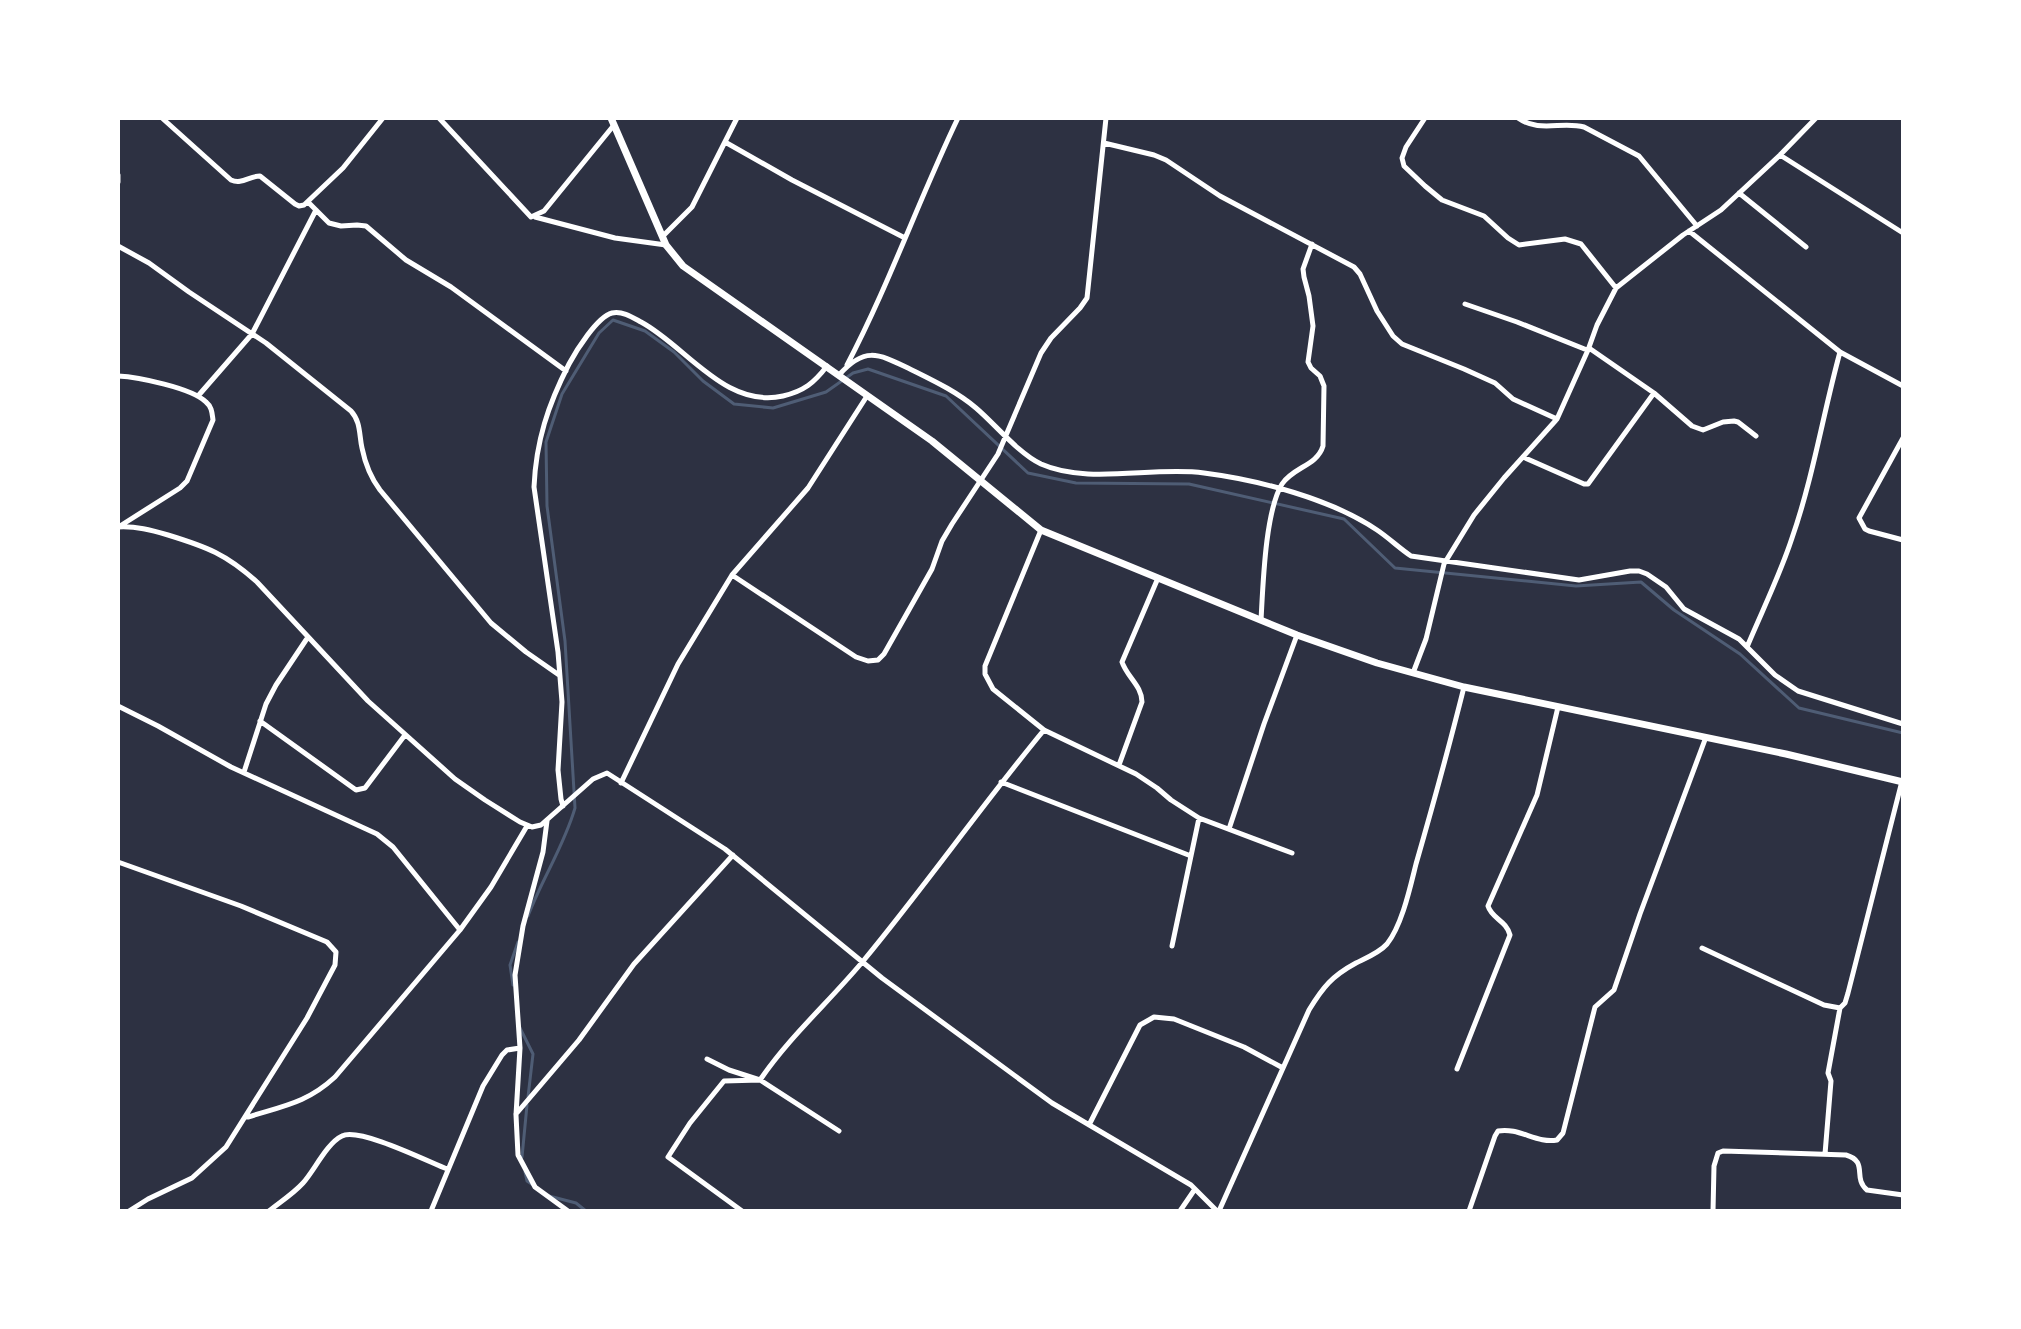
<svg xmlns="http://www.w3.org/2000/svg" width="2021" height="1329" viewBox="0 0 2021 1329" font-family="Lato,sans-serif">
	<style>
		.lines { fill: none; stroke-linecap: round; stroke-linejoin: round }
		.stream { stroke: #4f5d75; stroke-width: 3 }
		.minor { stroke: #fff; stroke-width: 5 }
		.tertiary { stroke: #fff; stroke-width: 7 }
	</style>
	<rect width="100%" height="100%" fill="#2d3142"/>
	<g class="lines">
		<path class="stream" d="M528,916C542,879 564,846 575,808L565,641L547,506L546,442L562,394L599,333L613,320L645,331L674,352L703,381L734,404L773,408L826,392L853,373L868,369L946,396L1028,473L1076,483L1189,484L1344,519L1395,568L1576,586L1641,582L1674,610L1740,654L1799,708L1903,733
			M513,985L510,965L518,942
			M520,1028L533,1054L528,1097
			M522,1157L527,1105
			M525,1172L527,1181L533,1185
			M549,1196L576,1203L586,1211"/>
		<path class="minor" d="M162,118L231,180C242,185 249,176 260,176L295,204L299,206L304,205L343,168L383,118
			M439,118L531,217L544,211L614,125
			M1425,118L1406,147L1402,158L1404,166L1425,186L1442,200L1484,216L1508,238L1519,245L1565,239L1581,244L1616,288
			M1518,118C1539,133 1562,121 1584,127L1639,156L1697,226
			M725,142L792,180L905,238
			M1104,143L1154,155L1166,160L1220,196L1354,267L1360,274L1377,311L1393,336L1402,344L1464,369L1495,383L1513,399L1557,419
			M1780,155L1903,233
			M118,175V182
			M1739,193L1806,247
			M308,202L329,223L341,226L357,225L366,226L406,260L451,287L566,371
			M535,217L615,238L666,245
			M1689,231L1840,352L1903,386
			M663,236L692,207L737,118
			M118,246L149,263L189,292L266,343L351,411C361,422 359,435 362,448C365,463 371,478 380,490L491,623L526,652L559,675
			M1465,304L1517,322L1587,350
			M1589,348L1654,393L1692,426L1703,430L1723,422L1734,421L1738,422L1756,436
			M847,365C889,285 919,199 958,118
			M839,375C864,347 877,353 908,368C932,380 956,391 976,408C996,425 1018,453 1041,464C1088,485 1153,466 1204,473C1259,480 1331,499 1377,530C1389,538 1399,548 1411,556L1579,580L1630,571H1639L1647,574L1666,587L1684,609L1739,639L1775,675L1798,691L1903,724
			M118,376C138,377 192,388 206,402C212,407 212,413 213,420L187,481L180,488L120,526
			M198,396L252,334L316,210
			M1903,438L1859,518L1865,529L1869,531L1903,540
			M1523,457L1584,484H1588L1654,393
			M118,527C136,526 151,530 168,535C207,547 226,554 257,582L368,701L455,779L485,800L520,822L532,827L541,825L593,779L607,773L725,849L882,978L1052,1103L1191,1185L1217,1211
			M1041,530L985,666V674L993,689L1044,730L1136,774L1157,788L1171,800L1199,818L1292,853
			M732,575L856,657L868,661L878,660L884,654L932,569L942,541L952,524L998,454L1041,353L1051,338L1080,308L1087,298L1106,118
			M1261,620C1263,586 1265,512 1282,484C1293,467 1317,466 1323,446L1324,386L1320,376L1311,368L1308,362L1313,326L1309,296L1304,277L1303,269L1312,244
			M1747,647C1762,611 1780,575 1792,538C1813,478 1823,414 1840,352
			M1413,673L1426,639L1444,564L1474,515L1504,478L1557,419L1588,350L1597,325L1616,288L1683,235L1721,210L1780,155L1816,118
			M118,706L158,726L231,767L377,834L393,847L460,930
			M260,721L356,790L365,788L405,735
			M1119,765L1142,702C1142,686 1127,677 1122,662L1158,578
			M244,772L266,704L276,685L308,637
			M1001,782L1191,856
			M621,783L678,664L732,575L808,488L867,396
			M563,806L561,799L558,770L562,702L558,652L534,487C536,441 548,405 569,364C576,351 597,317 612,313C623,311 632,317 641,322C686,346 725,409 783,396C804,391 814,383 827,366
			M547,821L543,852L523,926L515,975L520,1048L516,1115L518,1155L535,1187L568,1211
			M1229,829L1264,724L1297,635
			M118,862L241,906L327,942L336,952L335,965L307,1018L226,1147L192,1178L148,1199L129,1211
			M1172,946L1199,818
			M1702,948L1824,1005L1840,1008L1845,1003L1848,993L1902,781
			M707,1059L729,1070L760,1080L839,1131
			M1457,1069L1510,935C1506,920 1492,919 1488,906L1537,795L1558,707
			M516,1114L579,1040L634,964L733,855
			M248,1117C283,1106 307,1103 335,1077L460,930L491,887L527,826
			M1089,1125L1140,1025L1154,1017L1174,1019L1244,1047L1283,1068
			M1825,1154L1831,1081L1828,1073L1840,1008
			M269,1211C280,1202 293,1194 303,1183C314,1171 327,1143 342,1136C359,1127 429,1162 447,1169
			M431,1211L483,1086L502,1055L507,1050L520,1048
			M742,1211L668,1157L690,1123L724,1081L760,1080C790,1036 830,1001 864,960C926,885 982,805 1044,730
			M1180,1211L1195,1189
			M1219,1211L1309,1010C1323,987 1332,976 1356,963C1366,958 1379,953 1387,944C1402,925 1410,888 1416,864C1433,805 1449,747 1464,687
			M1469,1211L1495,1136L1498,1131C1519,1127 1537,1144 1557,1140L1563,1133L1595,1007L1614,990L1640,914L1706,737
			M1713,1211L1714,1166L1718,1153L1723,1151L1846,1155C1869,1162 1852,1177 1867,1190L1903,1195"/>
		<path class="tertiary" d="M611,118L666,245L683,266L932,441L1041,530L1297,635L1377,663L1464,687L1786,754L1903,782"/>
	</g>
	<rect width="2021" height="1329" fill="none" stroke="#ffffff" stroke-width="240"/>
</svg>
